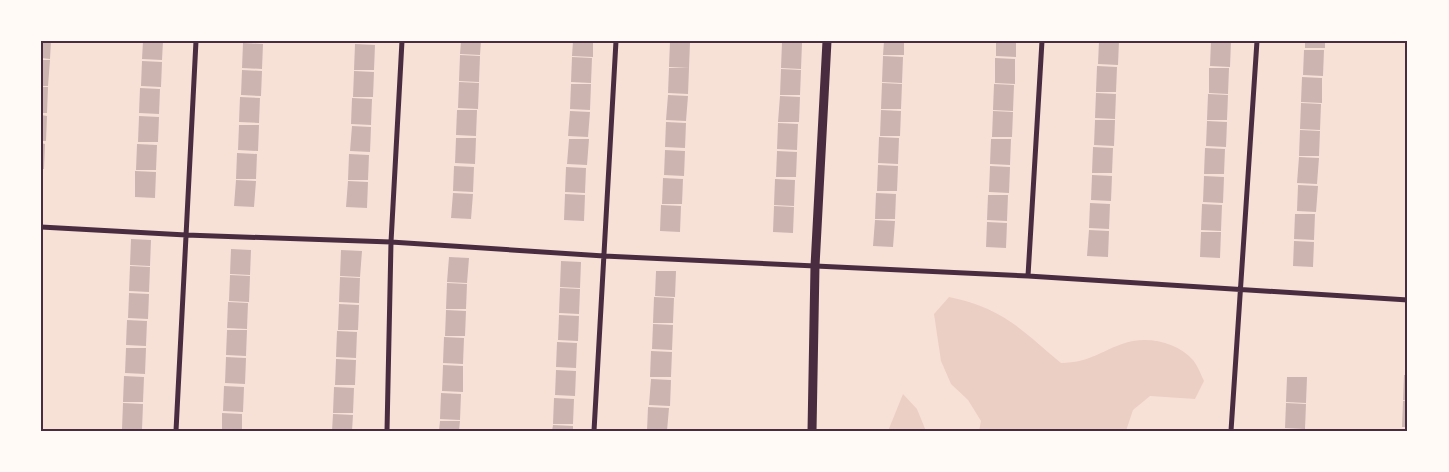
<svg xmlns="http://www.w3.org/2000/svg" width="1449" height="472" viewBox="0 0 1449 472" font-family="'Titillium Web',sans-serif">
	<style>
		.green { fill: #ebcfc5 }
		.building { fill: #ccb4b1 }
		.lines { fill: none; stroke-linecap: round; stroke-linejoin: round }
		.minor { stroke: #4a2c40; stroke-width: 5 }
		.tertiary { stroke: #4a2c40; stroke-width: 9 }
		.neatline { fill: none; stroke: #4a2c40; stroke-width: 2 }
	</style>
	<rect width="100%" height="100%" fill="#f7e1d7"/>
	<path class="green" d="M949,297C1001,307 1022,330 1061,363C1090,362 1097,353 1122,344C1146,335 1177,342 1193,360C1198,366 1201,375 1204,381L1195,399L1150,396L1133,410L1126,431H979L981,421L968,400L951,384L941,361L934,314Z
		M903,394L917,409L926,431H888Z"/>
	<path class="building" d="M41,41H51L50,59L41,58Z
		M143,41H163L162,60L142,59Z
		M461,41H481L480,55L460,54Z
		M573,41H593V57L572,56Z
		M670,41L690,42L689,68L669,67Z
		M884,41H904V55H883Z
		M996,41H1016V57L996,56Z
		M1099,41H1119L1118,65L1098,64Z
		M1211,41H1231L1230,67L1210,66Z
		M1305,41H1325V48H1305Z
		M782,42L802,43L801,69L781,68Z
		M243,43L263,44L262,69L242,68Z
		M355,44L375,45L374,70H354Z
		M1304,50H1324L1323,76L1303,75Z
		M460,55L480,56L479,82L459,81Z
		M883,56L903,57L902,83L882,82Z
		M572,57L592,58L591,83L571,82Z
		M995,58L1015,59V84L995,83Z
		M41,60H50L48,86H41Z
		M142,61L162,62L161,87L141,86Z
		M1097,66L1117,67L1116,92H1096Z
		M669,68H689L688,94L668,93Z
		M1209,68H1229L1228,94L1209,93Z
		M781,69L801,70L800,95H780Z
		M242,70L262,71L261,96L241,95Z
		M354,71L374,72L373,97H353Z
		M1302,77L1322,78V103L1301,102Z
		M459,82L479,83L478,109L458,108Z
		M882,83L902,84L901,109H881Z
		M571,84H591L590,110L570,109Z
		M994,84L1014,85L1013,111L993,110Z
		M41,87H48L47,113H41Z
		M140,88L160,89L159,114L139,113Z
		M1096,93L1116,94L1115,119L1095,118Z
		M1208,94L1228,95L1227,120H1207Z
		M668,95L688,96L686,121L666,120Z
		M780,96L800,97L799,122H778Z
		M240,97L260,98L259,123L239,122Z
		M352,98L372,99L371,125L351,124Z
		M1301,103L1321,104L1320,130L1300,129Z
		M457,110H477L476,136L456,135Z
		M881,110L901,111L900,136H880Z
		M570,111L590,112L588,137L568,136Z
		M993,111L1013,112L1012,137H992Z
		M41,115L47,116L46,141H41Z
		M139,116L159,117L158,142H138Z
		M1095,120H1115L1114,146L1094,145Z
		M1207,121L1227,122L1226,147L1206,146Z
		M666,122L686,123L685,148L665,147Z
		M778,123L798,124L797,150L777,149Z
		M239,125H259L258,151L238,150Z
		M352,126L371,127L370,152L350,151Z
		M1300,130L1320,131L1319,156H1299Z
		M879,137L899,138L898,164L878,163Z
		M456,138H476L475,164L455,163Z
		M569,139H589L587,165L567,164Z
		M991,139H1011L1010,165L990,164Z
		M41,143L45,144L44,169H41Z
		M137,144L157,145L156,170H136Z
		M1093,147L1113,148L1112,173H1092Z
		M1205,148L1225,149L1224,174H1204Z
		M665,150L685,151L684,176L664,175Z
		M777,151L797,152L796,177H776Z
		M237,153L257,154L256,179H236Z
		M349,154L369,155L368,180H348Z
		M1299,157L1319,158L1317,184L1297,183Z
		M878,165L898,166L897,191H877Z
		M454,166L474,167L473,192L453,191Z
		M990,166L1010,167L1009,193L989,192Z
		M566,167L586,168L585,193L565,192Z
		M135,171L156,172L155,198L135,197Z
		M1092,175L1112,176L1111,201L1091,200Z
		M1204,176L1224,177L1223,203L1203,202Z
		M663,178L683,179L682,204H662Z
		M775,179L795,180L794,206L774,205Z
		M236,180L256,181L254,207L234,206Z
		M348,181L368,182L367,208L346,207Z
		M1298,185L1318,186L1316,212L1297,211Z
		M453,193L473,194L471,219L451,218Z
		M876,193L896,194L895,219H875Z
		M565,194L585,195L584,221L564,220Z
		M988,195H1008L1007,221L987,220Z
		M1090,203L1110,204L1109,229L1089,228Z
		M1202,204L1222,205L1221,231L1201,230Z
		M661,205L681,206L680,232L660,231Z
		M774,206L794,207L793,233L773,232Z
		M1295,214H1315L1314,240L1294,239Z
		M875,220L895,221L893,247L873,246Z
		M987,222L1007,223L1006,248L986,247Z
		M1089,230L1109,231L1108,257L1087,256Z
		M1201,232H1221L1220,258L1200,257Z
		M131,239L151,240L150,266L130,265Z
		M1294,241L1314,242L1313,267L1293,266Z
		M1406,242H1408V268H1405Z
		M231,249L251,250L250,275L230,274Z
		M341,250L362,251L360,277L340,276Z
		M449,257L469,258L467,283L447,282Z
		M561,261L581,262L580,288L560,287Z
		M130,266L150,267L149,292L129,291Z
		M656,271H676L675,297L655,296Z
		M230,275L250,276L249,302L229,301Z
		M340,277L360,278L359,303L339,302Z
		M447,283L467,284L466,309H446Z
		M560,288L580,289L579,314L559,313Z
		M129,293L149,294L148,319L128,318Z
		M654,297L674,298L673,323H653Z
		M228,302L248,303L247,329L227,328Z
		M339,304L359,305L358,330H338Z
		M446,310L466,311L465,336H445Z
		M559,315L579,316L578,341L558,340Z
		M127,320L147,321L146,346L126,345Z
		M653,324L673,325L672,350L652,349Z
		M227,330H247L246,356L226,355Z
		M337,331L357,332L356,358L336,357Z
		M444,337L464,338L463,364L443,363Z
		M557,342L577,343L576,368L556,367Z
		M126,348H146L145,374L125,373Z
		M651,351L672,352L671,377H650Z
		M226,357L246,358L245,384L225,383Z
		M336,359L356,360L355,385H335Z
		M443,365L463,366V392L442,391Z
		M556,370L576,371L575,396L555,395Z
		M1404,375H1408V401L1403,400Z
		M124,376L144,377L143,402H123Z
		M1287,377H1307L1306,403L1286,402Z
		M651,379L671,380L670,406L649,405Z
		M224,386L244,387L243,412L223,411Z
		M334,387L354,388L353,413H333Z
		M441,393L461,394L460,420L440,419Z
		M554,398L574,399L573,424H553Z
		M1403,401H1408V427H1402Z
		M123,403L143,404L142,430L122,429Z
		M1286,403L1306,404L1305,429L1285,428Z
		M648,407L669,408L667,431H647Z
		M222,413L242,414V431H222Z
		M333,414L353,415L352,431H332Z
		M440,421H460L459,431H439Z
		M553,425L573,426V431H552Z"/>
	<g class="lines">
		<path class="minor" d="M41,227L186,235L391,242L604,256L1028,276L1408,300
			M1028,276L1042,41
			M176,431L196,41
			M387,431L391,242L402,41
			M594,431L616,41
			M1231,431L1257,41"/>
		<path class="tertiary" d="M812,431L815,266L827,41"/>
	</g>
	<rect width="1449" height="472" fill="none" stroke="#fffaf5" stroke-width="85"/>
	<rect x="42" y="42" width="1364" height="388" class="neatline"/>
</svg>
